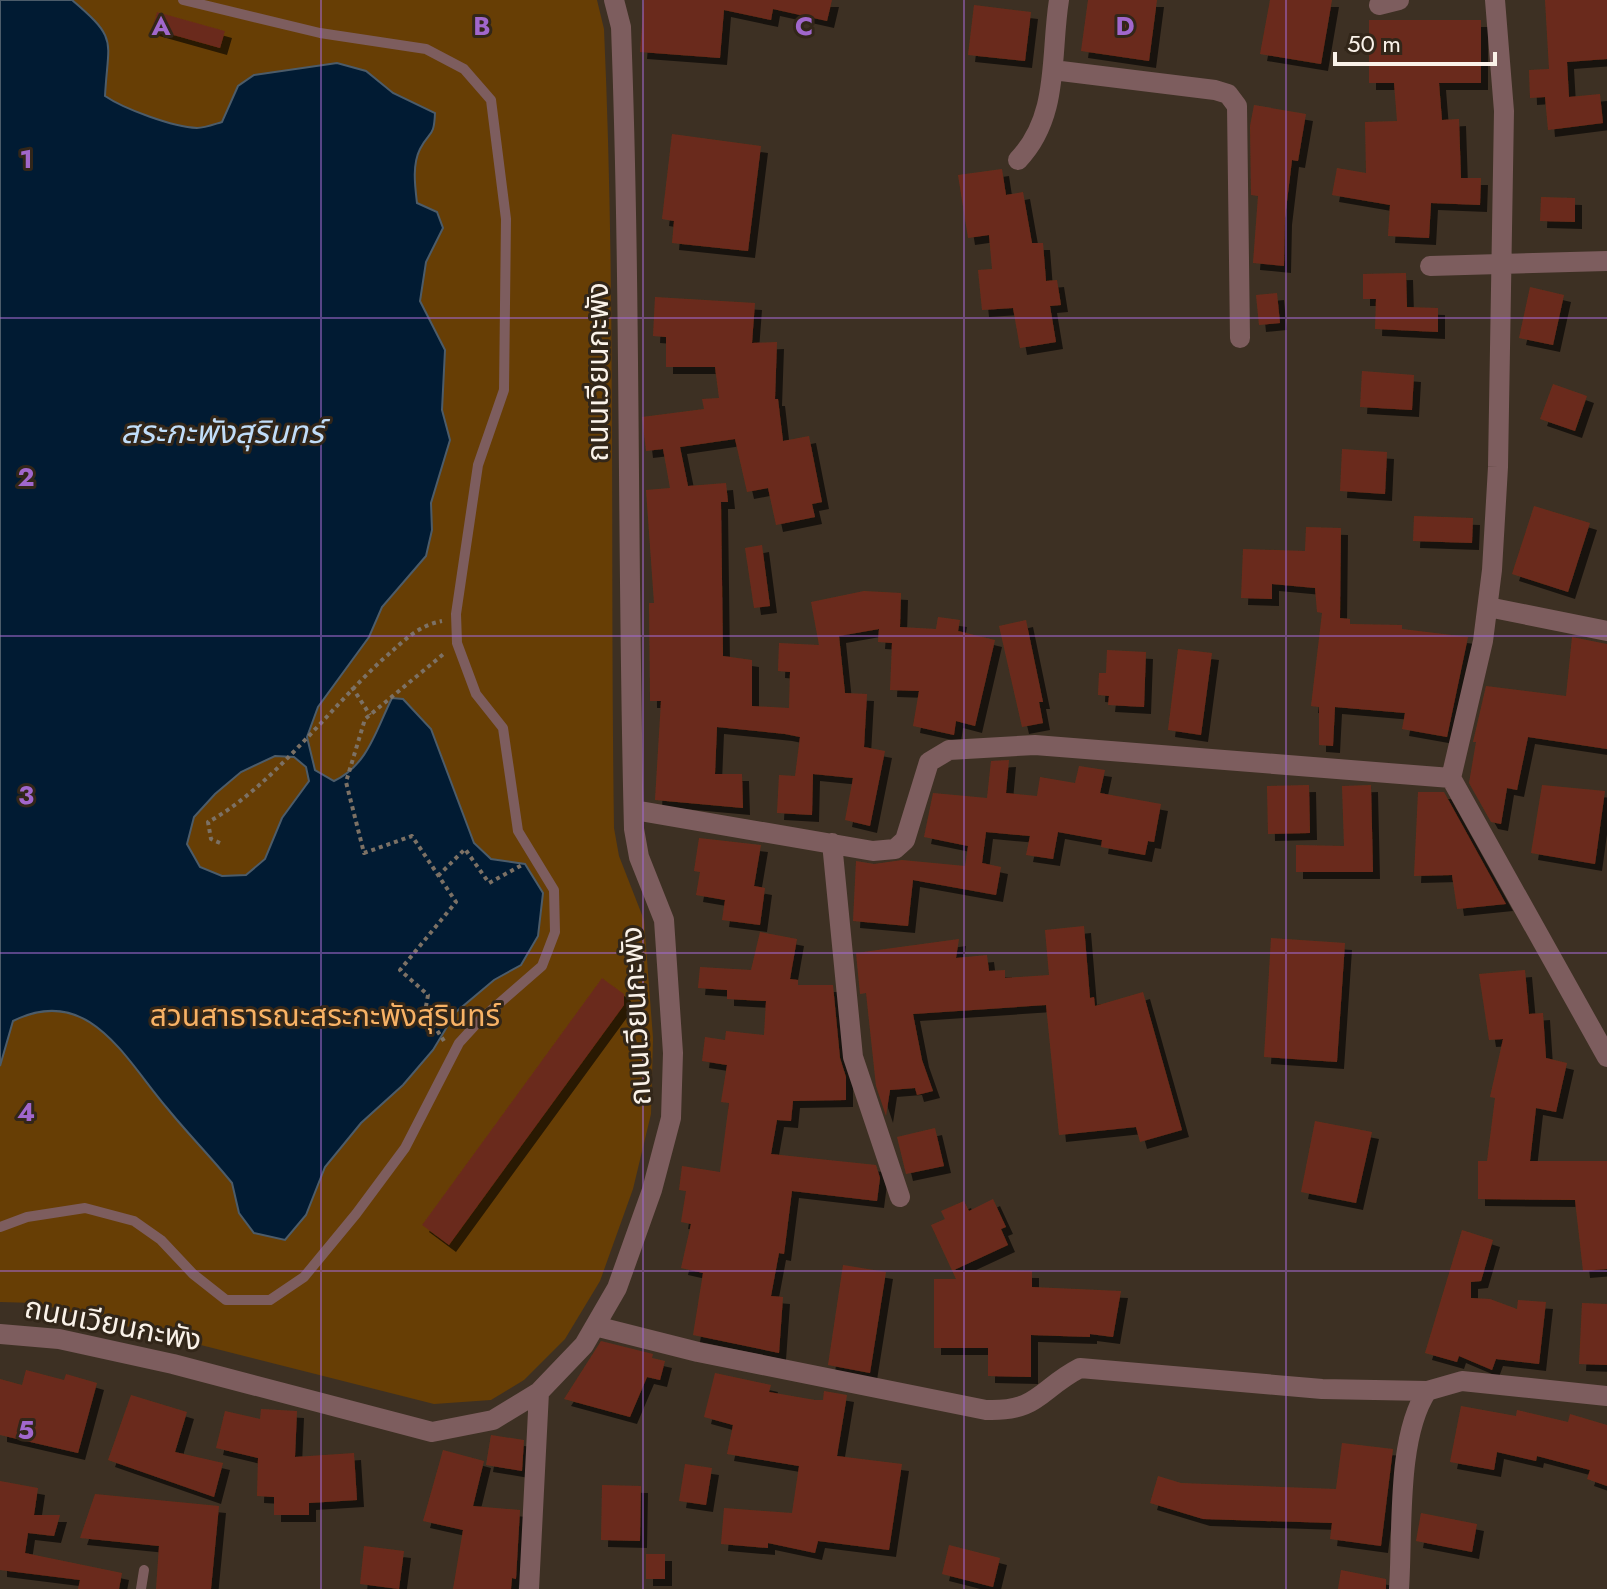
<svg xmlns="http://www.w3.org/2000/svg" width="1607" height="1589" viewBox="0 0 1607 1589" font-family="Jost,'Noto Sans Thai',sans-serif">
	<style>
		.green { fill: #673e05 }
		.water { fill: #011b33; stroke: #4c5c6a; stroke-width: 2; fill-rule: evenodd }
		.building { fill: #6b2c1a; filter: url(#shadow) }
		.lines { fill: none; stroke-linecap: round; stroke-linejoin: round }
		.path { stroke: #7c7165; stroke-width: 4; stroke-dasharray: 4 4; stroke-linecap: butt }
		.service { stroke: #7d5d5e; stroke-width: 10 }
		.minor { stroke: #7d5d5e; stroke-width: 20 }
		.grid { fill: none; stroke: #a167cc; stroke-width: 2; stroke-opacity: 0.55 }
		.labels { text-anchor: middle; stroke-width: 6; stroke-linejoin: round; paint-order: stroke }
		.street-label { font-size: 30px; fill: #faf2e9; stroke: #322619 }
		.park-label { font-size: 30px; fill: #f8b265; stroke: #322619 }
		.water-label { font-size: 32px; font-style: italic; fill: #c0ddf9; stroke: #322619 }
		.grid-label { font-size: 26px; text-anchor: middle; font-weight: bold; fill: #a167cc; stroke: #322619; stroke-width: 6; stroke-linejoin: round; paint-order: stroke }
	</style>
	<defs>
		<filter id="shadow"><feDropShadow dx="7" dy="7" stdDeviation="0" flood-color="#0009"/></filter>
	</defs>
	<rect width="100%" height="100%" fill="#3d3023"/>
	<path class="green" d="M0,0H597L604,29C616,295 610,562 614,828L619,856L644,920L653,1038L651,1114L633,1189L600,1281L565,1339L524,1380L491,1400L434,1404L35,1303L0,1302Z"/>
	<path class="water" d="M0,0H72C119,40 108,39 105,96C124,109 173,127 197,128C205,128 215,124 222,122L238,86L254,75L337,63L366,71L393,93L435,113C434,138 430,130 420,149C412,165 415,186 417,203L437,212L443,228L426,262L420,301L445,350L442,410L450,440L431,503L432,530L426,556L382,607L369,637L318,707L307,737L315,770L334,781C368,765 376,730 392,698L403,699L431,729L474,843L491,859L525,864L543,893L538,936L521,965L494,980L456,1012L433,1050L403,1085L361,1123L325,1167L306,1215L285,1240L254,1233L239,1213L232,1183C211,1157 188,1134 167,1108C125,1059 89,983 13,1021L0,1066ZM275,756L294,757L306,767L309,781L282,818L265,859L246,875L222,876L200,867L187,844L194,817L215,794L241,772Z"/>
	<path class="building" d="M644,0H832L827,21L773,9L771,20L724,10L720,58L640,52Z
		M1088,0H1157L1149,61L1081,51Z
		M1270,0H1332L1321,64L1260,54Z
		M1545,0H1607V59L1567,62L1569,97L1600,94L1603,123L1548,130L1545,97L1530,98L1529,70L1549,69Z
		M974,5L1031,12L1025,61L968,55Z
		M157,12L225,31L220,48L152,29Z
		M1369,20H1481V83H1439L1442,120L1459,119L1461,178H1481L1480,205L1431,203L1429,238L1388,236L1390,205L1332,195L1337,168L1366,173L1365,122L1397,121L1394,83H1369Z
		M1254,105L1306,114L1298,161L1292,160L1285,218L1284,266L1253,263L1258,196L1251,195L1250,126Z
		M672,134L761,146L748,251L672,243L674,221L662,219Z
		M1002,169L1006,195L1023,192L1032,243H1043L1046,281L1057,280L1061,305L1050,306L1056,342L1020,348L1013,308L982,310L978,270L992,269L989,235L968,238L958,175Z
		M1541,197L1575,198V222L1540,221Z
		M1406,273L1407,307L1438,308V332L1375,329L1376,299H1363V274Z
		M1530,287L1564,295L1553,345L1519,338Z
		M1277,293L1280,323L1259,325L1256,295Z
		M655,297L755,303L752,343L777,342L775,399H778L783,441L809,436L822,502L812,504L815,517L776,525L768,488L747,492L735,439L680,447L688,486L726,483L728,502H721L723,656L752,660V706L789,708L790,672L778,671L779,643L819,645L811,602L864,591L901,593L900,627L936,629L938,617L960,620L958,631L995,640L975,726L956,721L954,735L913,726L919,691L890,690L892,643L878,642L879,629L839,636L845,693L867,694L864,747L885,751L870,826L845,820L853,778L813,774L812,815L777,813L779,775L795,776L800,737L785,734L717,727L715,774H742L743,808L655,800L661,701H650L649,603H654L646,490L670,488L663,449L646,451L642,417L704,409L702,399L719,398L715,367H666V337L653,336Z
		M1362,371L1414,375L1412,410L1360,407Z
		M1553,384L1587,396L1575,431L1540,419Z
		M1342,449L1387,452L1385,494L1340,491Z
		M1534,506L1590,523L1568,592L1512,574Z
		M1414,516L1473,518L1472,543L1413,541Z
		M1306,527L1341,528L1340,618L1350,619V624L1402,625V629L1468,637L1447,737L1402,729L1405,713L1335,707L1333,746L1319,745V707L1311,706L1322,613L1317,612L1315,588L1272,584V599L1241,598L1243,549L1305,551Z
		M762,545L770,606L754,608L745,548Z
		M1026,620L1043,702H1039L1043,723L1022,727L999,626Z
		M1572,637L1607,644V749L1528,737L1517,790L1507,788L1501,824L1491,822L1469,783L1476,742H1473L1486,686L1566,696Z
		M1178,649L1212,653L1201,735L1168,730Z
		M1107,650L1146,652L1144,707L1108,705L1109,696L1098,695L1099,673H1106Z
		M1009,760L1006,793L1037,796L1040,777L1075,783L1079,766L1105,770L1100,793L1161,804L1154,842L1148,841L1145,855L1101,847L1102,840L1058,832L1053,859L1026,855L1030,836L986,832L982,863L1001,867L996,895L913,880L908,926L853,921L856,861L874,864L902,860L965,866L968,846L924,837L933,793L987,798L991,761Z
		M1309,785L1310,833L1268,834L1267,786Z
		M1371,785L1373,872H1296V845L1344,846L1342,786Z
		M1542,785L1605,791L1595,864L1531,853Z
		M1418,792H1444L1506,904L1457,909L1452,875L1414,876Z
		M699,838L761,845L754,886L765,888L760,925L722,920L725,900L696,895L700,872L694,871Z
		M1084,926L1090,998L1094,997L1095,1006L1143,992L1182,1130L1140,1142L1136,1127L1059,1135L1046,1005L913,1014L922,1060L933,1091L917,1095L915,1088L890,1090L886,1116L876,1086L866,993L860,994L856,953L959,939L956,958L987,955L989,971L1005,970V978L1049,975L1045,930Z
		M760,932L797,939L790,979L798,980V985H833L840,1058L846,1077V1100L793,1101L791,1121L777,1120L771,1154L876,1165L880,1178L877,1201L792,1191L784,1254L779,1253L771,1296L783,1297L779,1353L693,1335L703,1273L681,1268L691,1224L681,1222L686,1191L679,1190L682,1166L720,1172L729,1103L721,1102L727,1065L702,1061L705,1037L725,1040L726,1031L764,1035L766,1001L727,999V990L698,988L700,967L751,970Z
		M1271,938L1345,943L1337,1062L1264,1057Z
		M1525,970L1529,1014L1543,1013L1546,1058L1567,1063L1556,1112L1536,1108L1530,1161H1607V1269L1583,1271L1575,1200L1478,1199V1161H1487L1495,1098L1490,1097L1503,1039L1489,1040L1479,974Z
		M602,978L624,994V1005L449,1245L422,1225Z
		M1315,1121L1372,1132L1356,1203L1301,1192Z
		M935,1128L944,1166L906,1174L897,1137Z
		M993,1199L1006,1227L1001,1229L1008,1245L954,1270L1032,1271V1287L1121,1291L1113,1337L1090,1334V1337L1031,1335V1377L988,1376V1348H934V1279H956L931,1225L945,1219L941,1211L964,1201L969,1211Z
		M1462,1230L1493,1240L1481,1281L1471,1282V1298L1490,1299L1517,1309L1518,1300L1546,1302L1539,1364L1496,1359L1492,1370L1459,1356L1457,1362L1425,1353Z
		M843,1265L886,1272L870,1373L828,1365Z
		M1582,1303L1607,1304V1365L1579,1364Z
		M601,1341L653,1354L652,1358L665,1361L660,1380L647,1377L630,1417L564,1399Z
		M26,1370L64,1380L66,1374L97,1383L78,1453L0,1435V1379L22,1385Z
		M715,1373L771,1385L769,1392L815,1400H823L824,1391L847,1395L837,1456L902,1464L889,1550L818,1541L815,1553L768,1543V1548L721,1544L724,1508L792,1513L799,1466L727,1454L733,1425L704,1417Z
		M131,1395L187,1412L175,1452L223,1463L214,1497L108,1460Z
		M1461,1406L1516,1416L1517,1410L1568,1422L1570,1414L1607,1425V1486L1587,1479L1590,1470L1537,1456L1536,1461L1497,1452L1494,1470L1450,1462Z
		M261,1409L297,1411L295,1457L354,1453L357,1500L309,1503V1515H274V1497L257,1496L258,1458L216,1448L225,1411L260,1419Z
		M491,1435L524,1440L522,1471L486,1465Z
		M1342,1443L1393,1449L1381,1546L1330,1539L1332,1523L1203,1519L1150,1503L1158,1476L1181,1483L1336,1489Z
		M443,1450L484,1461L473,1506L520,1510L516,1579L512,1578L511,1589H453L463,1530L423,1521Z
		M685,1464L712,1468L706,1505L679,1501Z
		M0,1481L38,1488L34,1515H60L54,1536L28,1533L25,1553L122,1573L119,1589H78L80,1580L0,1570Z
		M602,1485L641,1486L640,1541L601,1540Z
		M95,1494L219,1506L211,1589H156L159,1546L80,1538Z
		M1421,1513L1477,1524L1472,1552L1416,1541Z
		M949,1545L1000,1558L993,1587L942,1574Z
		M364,1546L404,1551L399,1589L360,1584Z
		M646,1554H665V1579H646Z
		M1341,1570L1386,1579V1589H1338Z"/>
	<g class="lines">
		<path class="path" d="M352,687L370,715
			M220,843L211,839L208,822C270,789 329,709 382,660C402,643 416,626 442,621
			M438,876L465,849L489,883L522,865
			M444,1041L425,1012L428,995L400,970L456,902L412,836L364,853L346,782L365,719L446,652"/>
		<path class="service" d="M0,1227L27,1217L85,1208L134,1221L161,1240L193,1274L226,1300H270L304,1277L356,1214L405,1148L459,1043L480,1020L542,966L555,932L554,890L518,831L503,728L476,694L457,643L456,614L478,465L504,390L506,219L491,100L464,69L426,49L320,33L183,0
			M141,1589L144,1570"/>
		<path class="minor" d="M1379,5L1399,0
			M1053,70L1215,90L1228,94L1237,106L1240,338
			M1018,160C1060,116 1050,56 1059,0
			M1430,266L1607,261
			M1488,607L1607,631
			M1451,778L1483,641L1492,570L1498,467L1504,111L1495,0
			M634,810L873,851L895,849L905,840L929,762L949,750L1035,745L1451,778L1607,1057
			M832,843L853,1057L900,1197
			M595,1326L698,1352L986,1410C1039,1412 1039,1389 1080,1368L1322,1389L1427,1391
			M0,1334L59,1339L173,1364L432,1432L493,1420L539,1392L584,1345L617,1288L652,1190L671,1118L673,1053L664,920L639,857L634,829C627,561 631,294 621,27L614,0
			M529,1589L539,1392
			M1399,1589C1403,1532 1396,1438 1427,1391L1462,1381L1607,1396"/>
	</g>
	<path class="grid" d="M321,0V1589M643,0V1589M964,0V1589M1286,0V1589M0,318H1607M0,636H1607M0,953H1607M0,1271H1607"/>
	<g class="labels">
		<g class="street-label">
			<text transform="translate(598 372) rotate(-90)" y="10">ถนนเวียนกะพัง</text>
			<text transform="translate(636 1016) rotate(-93)" y="10">ถนนเวียนกะพัง</text>
			<text transform="translate(113 1324) rotate(11)" y="10">ถนนเวียนกะพัง</text>
		</g>
		<g class="park-label">
			<text x="325" y="1026">สวนสาธารณะสระกะพังสุรินทร์</text>
		</g>
		<g class="water-label">
			<text x="222" y="443">สระกะพังสุรินทร์</text>
		</g>
	</g>
	<g class="grid-label">
		<text x="161" y="35">A</text>
		<text x="482" y="35">B</text>
		<text x="804" y="35">C</text>
		<text x="1125" y="35">D</text>
		<text x="26" y="168">1</text>
		<text x="26" y="486">2</text>
		<text x="26" y="804">3</text>
		<text x="26" y="1121">4</text>
		<text x="26" y="1439">5</text>
	</g>
	<path d="M1335 52v12h160v-12" fill="none" stroke="#faf2e9" stroke-width="4"/>
	<text x="1347" y="52" font-size="24" fill="#faf2e9" stroke="#322619" stroke-width="6" paint-order="stroke">50 m</text>
</svg>
